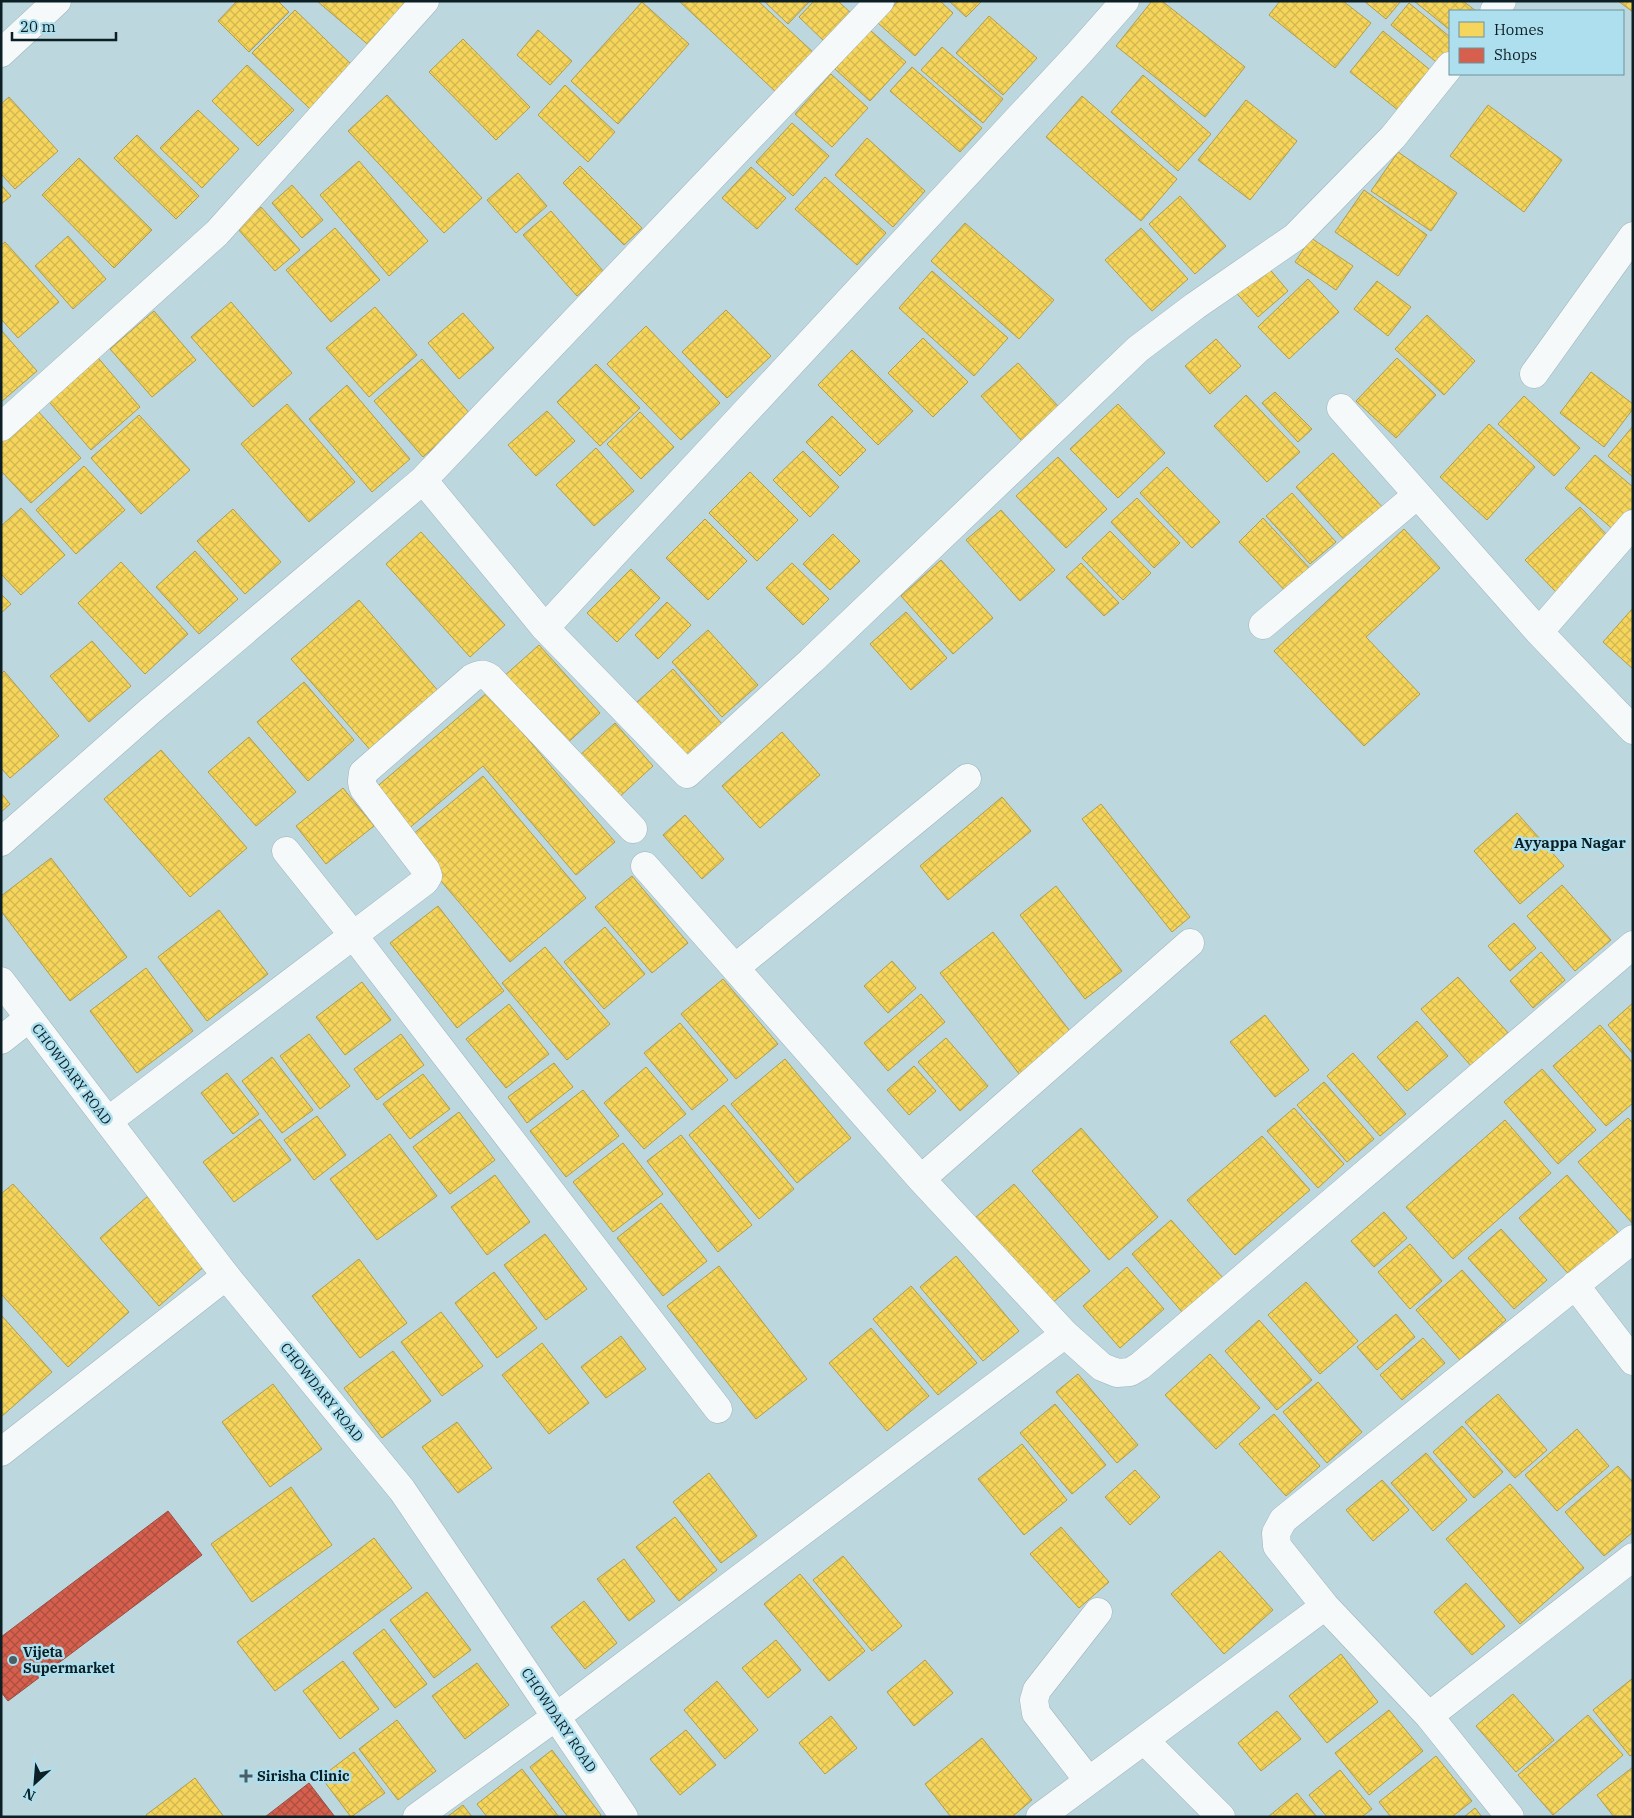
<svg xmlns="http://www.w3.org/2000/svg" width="1634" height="1818" viewBox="0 0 1634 1818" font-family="'IBM Plex Serif',serif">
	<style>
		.homes { fill: url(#homes-cross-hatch); stroke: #b09e4b }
		.shops { fill: url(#shops-cross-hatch); stroke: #994c41 }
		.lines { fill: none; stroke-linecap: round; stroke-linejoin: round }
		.street-casing { stroke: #9fb4ba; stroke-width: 29 }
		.secondary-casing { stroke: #9fb4ba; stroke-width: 29 }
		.street { stroke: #f5f9fa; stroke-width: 28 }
		.secondary { stroke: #f5f9fa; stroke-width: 28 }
		.poi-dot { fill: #4a5f65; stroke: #aedfee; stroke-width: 2 }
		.labels { text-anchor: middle; stroke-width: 5; stroke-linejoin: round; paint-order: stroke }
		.street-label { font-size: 14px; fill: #0c1f24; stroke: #aedfee }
		.poi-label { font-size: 14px; font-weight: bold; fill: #0c1f24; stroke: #aedfee; text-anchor: start }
		.neighbourhood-label { font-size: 15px; font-weight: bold; fill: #0c1f24; stroke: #aedfee }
	</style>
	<defs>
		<pattern id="homes-cross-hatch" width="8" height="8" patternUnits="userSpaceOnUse" patternTransform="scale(1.25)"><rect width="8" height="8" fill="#f6d55c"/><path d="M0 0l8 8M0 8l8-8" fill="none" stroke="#d2b650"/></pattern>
		<pattern id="shops-cross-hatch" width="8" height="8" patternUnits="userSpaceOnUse" patternTransform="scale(1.25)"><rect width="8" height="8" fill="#d6604d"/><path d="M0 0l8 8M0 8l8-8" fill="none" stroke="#ac4f40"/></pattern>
	</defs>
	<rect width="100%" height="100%" fill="#bdd7df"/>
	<path class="homes" d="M237,1H278L289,12L249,52L218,21Z
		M317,1H403L409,6L372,48Z
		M679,1H758L815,54L778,94Z
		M764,1H810L788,24Z
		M814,1H838L853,15L826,43L799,17Z
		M898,1H940L953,13L915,56L878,23Z
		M949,1H982L966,17Z
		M1152,1H1162L1245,67L1205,117L1116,46Z
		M1280,1H1343L1371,23L1335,68L1269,15Z
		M1364,1H1401L1386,19Z
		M1414,1H1463L1476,11H1450V30Z
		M1618,1H1633V12Z
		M642,2L689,44L618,124L571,81Z
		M1409,3L1450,37V53L1440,65L1391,25Z
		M295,10L353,66L310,109L252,53Z
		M989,16L1037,58L1003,95L956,53Z
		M538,30L572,61L550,85L517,55Z
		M870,30L906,62L870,101L835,69Z
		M1383,31L1435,74L1403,114L1350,72Z
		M463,39L530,107L496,140L429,72Z
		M942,47L1003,99L983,123L921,70Z
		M247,65L294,110L258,146L212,101Z
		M912,67L982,128L960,152L890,91Z
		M831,74L868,108L832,147L795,114Z
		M1143,75L1211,134L1178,171L1111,112Z
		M565,85L615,132L588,162L538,115Z
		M387,95L482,198L444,233L348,131Z
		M1082,96L1177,179L1141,221L1046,137Z
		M9,97L58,151L15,189L1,174V104Z
		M1246,100L1297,141L1250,200L1198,160Z
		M1488,105L1562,160L1524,212L1450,156Z
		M198,110L239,149L202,188L160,148Z
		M792,123L829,156L793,196L756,162Z
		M137,135L199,196L176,219L114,158Z
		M867,138L925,191L893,227L835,175Z
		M1398,152L1457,193L1431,231L1371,191Z
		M79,158L152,230L114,268L42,195Z
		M359,161L428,241L389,276L320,195Z
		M580,166L642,228L624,245L563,183Z
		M751,167L786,198L757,229L722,198Z
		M518,173L547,206L516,233L487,200Z
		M825,177L886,233L857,265L795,209Z
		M1,185L11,196L1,204Z
		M292,185L323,220L302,238L272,203Z
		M1364,190L1427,235L1398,276L1335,232Z
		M1180,196L1226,246L1195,274L1149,224Z
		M261,207L300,250L275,271L237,228Z
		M551,211L604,272L577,296L523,235Z
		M965,223L1054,300L1019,339L931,261Z
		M335,228L380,280L331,322L286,270Z
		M1141,228L1188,279L1152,311L1105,260Z
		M68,236L106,279L73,309L35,266Z
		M1311,238L1353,266L1336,290L1295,262Z
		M5,242L59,302L18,338L1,319V245Z
		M1262,260L1288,291L1258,317L1231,287Z
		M932,271L1008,338L974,376L899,308Z
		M1308,279L1339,312L1289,359L1258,327Z
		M1377,281L1411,307L1388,336L1354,309Z
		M231,302L292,373L253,407L191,337Z
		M375,307L417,355L369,397L326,348Z
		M726,310L771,356L727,398L682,352Z
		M154,311L196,360L152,397L110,349Z
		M463,313L494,348L459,379L428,343Z
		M1427,315L1475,361L1444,395L1395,349Z
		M646,326L720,403L681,440L607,364Z
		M1,330L37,371L1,402Z
		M923,338L968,382L933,417L888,373Z
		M1216,339L1241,366L1210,394L1185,366Z
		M852,350L913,411L878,445L818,385Z
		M94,353L140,407L91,450L44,396Z
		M1397,358L1436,395L1396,438L1356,401Z
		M422,359L471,415L423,457L374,401Z
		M1018,363L1059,407L1022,441L981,396Z
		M596,364L640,408L600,446L557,402Z
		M1591,372L1633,404V409L1604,447L1560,413Z
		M347,385L410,459L372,492L309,419Z
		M1275,392L1312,429L1298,442L1262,403Z
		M1246,395L1300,452L1267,482L1214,426Z
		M1524,396L1580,448L1554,476L1498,424Z
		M287,404L355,482L309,522L241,444Z
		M1118,404L1165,453L1118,498L1070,449Z
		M36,409L81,458L31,503L1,471V440Z
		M547,411L575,441L536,476L508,445Z
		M640,412L674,447L641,479L607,444Z
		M139,415L190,470L141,514L91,458Z
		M832,416L866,450L840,476L806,442Z
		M1489,424L1535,467L1487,520L1440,477Z
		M1633,426V477L1608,456Z
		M596,448L634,491L594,526L556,485Z
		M803,451L839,487L810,517L773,480Z
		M1333,453L1385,510L1348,544L1296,487Z
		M1595,455L1633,487V512L1615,531L1565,488Z
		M1058,457L1107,509L1066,548L1016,496Z
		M84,466L125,510L76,554L36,510Z
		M1167,467L1220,522L1192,548L1140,493Z
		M750,472L798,520L757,561L709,513Z
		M1292,493L1336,542L1310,564L1266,516Z
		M1137,498L1180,543L1154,568L1111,522Z
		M1580,507L1612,540L1557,593L1525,560Z
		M21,508L65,555L21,595L1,574V526Z
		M233,509L281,562L245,594L197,541Z
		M1001,510L1055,570L1020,601L966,540Z
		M1263,518L1313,572L1289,595L1239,542Z
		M705,519L747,561L708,600L666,558Z
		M1404,529L1440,568L1366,637L1420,694L1364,746L1274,651Z
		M1110,531L1151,573L1123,600L1082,558Z
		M421,532L505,625L470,657L386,564Z
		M833,534L860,561L830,590L803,564Z
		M195,551L238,599L199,634L156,587Z
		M941,560L993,618L953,654L901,596Z
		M121,562L188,634L145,674L78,603Z
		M792,563L829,599L803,625L766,588Z
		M1081,563L1119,603L1104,616L1066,577Z
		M631,569L660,598L617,642L587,613Z
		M1,594L11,604L1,613Z
		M359,600L440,693L372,752L291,659Z
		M667,602L691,625L658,659L635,635Z
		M1633,608V669L1603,642Z
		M906,612L947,658L911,690L870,644Z
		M708,630L758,685L722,717L672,662Z
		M92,641L131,686L89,722L50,676Z
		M539,645L600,713L563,747L502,678Z
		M673,669L722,724L685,757L636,703Z
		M4,671L59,736L10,778L1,768V674Z
		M304,682L354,740L308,781L257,722Z
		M488,692L615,842L576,875L483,766L407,830L373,790Z
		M615,723L653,766L616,800L578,757Z
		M782,732L820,775L760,828L722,786Z
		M249,737L296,792L256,826L208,772Z
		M161,750L247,848L190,897L104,799Z
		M483,776L586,898L510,962L406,840Z
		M343,788L374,826L326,864L296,826Z
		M1,793L10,804L1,812Z
		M1002,797L1031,831L948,900L920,866Z
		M1101,804L1190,917L1172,932L1082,819Z
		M1517,813L1564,866L1520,904L1474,851Z
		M685,815L724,859L702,879L663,835Z
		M51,858L127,957L70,1001L1,911V896Z
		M632,876L688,943L652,973L595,907Z
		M1562,885L1611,940L1575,971L1527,916Z
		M1056,886L1122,971L1085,999L1020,915Z
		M438,906L504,991L457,1028L390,943Z
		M219,910L268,974L207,1021L158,957Z
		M1514,923L1536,948L1510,971L1488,946Z
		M605,927L645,974L604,1009L564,962Z
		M993,932L1073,1035L1020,1075L940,973Z
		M545,947L610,1024L567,1060L502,983Z
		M1541,952L1565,980L1533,1008L1510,981Z
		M892,961L916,988L888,1013L864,986Z
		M146,968L193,1031L137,1073L90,1011Z
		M1458,977L1510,1035L1472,1067L1421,1009Z
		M723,979L778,1044L736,1079L681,1014Z
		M362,982L391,1020L345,1055L316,1017Z
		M921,994L945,1022L888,1071L864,1043Z
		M1633,1003V1054L1608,1025Z
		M509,1004L549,1054L506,1088L466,1039Z
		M1265,1015L1309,1070L1275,1097L1230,1042Z
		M1417,1021L1448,1056L1407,1091L1377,1057Z
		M680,1023L728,1080L692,1110L644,1053Z
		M1600,1025L1633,1063V1103L1606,1126L1553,1066Z
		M309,1034L350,1086L320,1109L280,1056Z
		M401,1034L424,1065L377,1100L354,1069Z
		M946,1038L988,1086L960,1111L918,1062Z
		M1353,1053L1406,1114L1380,1136L1327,1076Z
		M272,1057L313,1110L282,1133L242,1081Z
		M785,1059L851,1138L797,1183L731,1104Z
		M554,1063L573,1087L527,1123L508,1097Z
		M914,1066L936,1091L909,1115L887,1090Z
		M646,1067L686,1114L644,1149L604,1103Z
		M1542,1069L1596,1130L1558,1164L1504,1102Z
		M227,1073L259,1114L233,1134L201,1093Z
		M423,1074L450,1109L410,1139L383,1104Z
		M1324,1082L1374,1139L1347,1162L1297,1105Z
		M583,1090L619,1136L566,1177L530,1131Z
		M724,1105L794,1189L759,1219L689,1135Z
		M1294,1108L1344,1164L1318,1188L1267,1131Z
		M459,1112L495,1160L450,1194L413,1147Z
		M317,1116L346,1155L314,1180L284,1140Z
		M1628,1118L1633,1123V1224L1578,1162Z
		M260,1119L291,1160L234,1202L203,1162Z
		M1505,1120L1551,1173L1453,1259L1406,1207Z
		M1081,1128L1158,1217L1109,1260L1032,1171Z
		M390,1134L437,1196L377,1240L330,1179Z
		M681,1135L752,1225L718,1252L647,1161Z
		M1262,1136L1310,1190L1235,1255L1187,1200Z
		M623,1143L663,1194L613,1232L573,1182Z
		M495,1175L530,1222L487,1255L451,1207Z
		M1567,1175L1622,1237L1573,1279L1519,1218Z
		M13,1184L129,1312L68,1367L1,1294V1194Z
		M1014,1184L1090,1271L1051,1304L975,1218Z
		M148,1196L207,1264L159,1306L100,1238Z
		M661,1203L707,1261L663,1296L617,1238Z
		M1384,1212L1407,1238L1374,1267L1351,1241Z
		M1171,1220L1223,1278L1183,1313L1132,1254Z
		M1501,1229L1547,1280L1514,1309L1468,1258Z
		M545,1234L587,1289L546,1320L504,1265Z
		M1410,1244L1442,1281L1410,1309L1378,1272Z
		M956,1256L1019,1331L983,1361L920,1287Z
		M359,1259L407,1323L360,1358L312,1296Z
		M719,1266L807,1379L756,1419L667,1306Z
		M1127,1267L1164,1309L1120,1348L1083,1306Z
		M1462,1270L1506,1320L1460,1360L1416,1310Z
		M494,1272L537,1328L497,1358L455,1303Z
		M1306,1282L1358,1341L1320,1374L1268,1315Z
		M911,1286L977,1363L938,1395L873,1319Z
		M441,1312L483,1366L442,1396L401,1342Z
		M1396,1314L1415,1337L1377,1370L1357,1347Z
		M1,1315L52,1372L1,1417Z
		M1259,1320L1312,1380L1277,1410L1225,1351Z
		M871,1328L929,1396L887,1431L829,1363Z
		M621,1336L646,1369L606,1398L581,1367Z
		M1423,1338L1445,1363L1402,1400L1380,1375Z
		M542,1343L589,1403L549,1434L502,1375Z
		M393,1351L431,1401L382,1438L344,1388Z
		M1210,1354L1260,1408L1216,1449L1165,1395Z
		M1078,1374L1138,1445L1117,1463L1056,1392Z
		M1318,1382L1362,1432L1327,1463L1283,1412Z
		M273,1384L322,1449L270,1487L222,1422Z
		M1498,1394L1547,1450L1515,1478L1465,1422Z
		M1055,1404L1106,1465L1072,1494L1020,1433Z
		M1274,1414L1320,1466L1286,1496L1239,1444Z
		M457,1422L492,1468L458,1493L422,1447Z
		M1462,1426L1503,1472L1474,1498L1433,1452Z
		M1577,1429L1609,1466L1557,1511L1525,1475Z
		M1022,1444L1067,1500L1024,1535L978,1479Z
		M1426,1453L1467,1500L1433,1531L1391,1483Z
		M1618,1466L1633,1482V1532L1604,1556L1565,1512Z
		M1135,1470L1160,1497L1130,1525L1105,1497Z
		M709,1473L757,1536L721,1563L673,1502Z
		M1382,1480L1409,1510L1373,1541L1346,1510Z
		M1510,1484L1584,1568L1520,1624L1446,1539Z
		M291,1487L332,1545L252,1602L211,1544Z
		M675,1517L717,1570L679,1601L636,1547Z
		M1061,1527L1109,1582L1079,1608L1030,1554Z
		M374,1538L412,1588L275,1691L237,1642Z
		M1220,1551L1273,1610L1224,1654L1171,1594Z
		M843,1556L902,1626L872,1651L813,1580Z
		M624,1559L655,1601L629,1621L597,1579Z
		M800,1574L865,1651L829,1681L764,1604Z
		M1466,1583L1505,1626L1472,1655L1434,1612Z
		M427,1592L471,1650L434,1678L390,1620Z
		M584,1601L617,1643L585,1669L551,1627Z
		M384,1629L427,1684L395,1708L353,1653Z
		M776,1640L801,1670L768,1698L742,1668Z
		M1341,1654L1378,1702L1327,1743L1289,1696Z
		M925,1660L953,1693L914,1726L887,1692Z
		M343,1661L379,1709L340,1739L303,1691Z
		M477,1663L509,1705L465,1739L432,1696Z
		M1633,1678V1754L1630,1756L1593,1710Z
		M717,1681L758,1730L725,1759L684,1710Z
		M1513,1694L1554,1740L1516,1772L1476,1726Z
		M1389,1710L1423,1751L1369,1795L1335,1753Z
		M1277,1711L1301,1739L1261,1771L1238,1743Z
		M1588,1715L1623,1755L1553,1815L1518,1775Z
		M831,1716L857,1748L825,1774L799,1743Z
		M397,1720L436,1771L398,1800L359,1749Z
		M686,1730L716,1765L680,1795L650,1759Z
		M982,1738L1032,1800L1012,1817H951L925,1784Z
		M552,1750L601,1815L599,1817H568L530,1767Z
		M354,1752L385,1793L351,1817L321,1777Z
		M1436,1756L1472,1801L1452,1817H1391L1379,1802Z
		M1633,1767V1817H1614L1597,1795Z
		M522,1769L559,1817H487L477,1804Z
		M1340,1770L1372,1809L1362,1817H1327L1309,1795Z
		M195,1778L224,1817H147L146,1815Z
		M1297,1793L1317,1817H1268Z
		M463,1805L472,1817H447Z
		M1475,1808L1482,1817H1464Z"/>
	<path class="shops" d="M168,1511L202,1555L8,1701L1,1692V1637Z
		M309,1783L335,1817H265Z"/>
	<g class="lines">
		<g class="street-casing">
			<path id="street" d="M1494,11L1502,1
				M1,53L57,1
				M1534,374L1633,236
				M1341,408L1539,632L1633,730
				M1,427L217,233L425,1
				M423,480L545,628L687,774L811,661L1138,349L1195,306L1295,237L1393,137L1450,66
				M1263,625L1417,495
				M545,628L1079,53L1125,1
				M1539,632L1633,524
				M1,842L150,711L423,480L880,1
				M286,851L353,935L718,1409
				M645,866L921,1179L1065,1334L1102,1367L1117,1373L1130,1372L1140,1366L1633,945
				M735,968L967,778
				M1,1040L29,1018
				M108,1121L425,881L428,876L426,870L364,789C361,783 362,780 363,773L472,678C479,674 483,673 490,678L633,829
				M921,1179L1190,943
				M1575,1285L1633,1361
				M1,1452L226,1276
				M1429,1716L1633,1557
				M1144,1740L1221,1817
				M1088,1780L1036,1713L1034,1700L1037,1690L1098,1612
				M417,1817L557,1716L1065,1334
				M1040,1817L1325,1606
				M1510,1817L1429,1716L1325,1606L1277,1546L1276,1533L1283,1520L1633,1239"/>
		</g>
		<g class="secondary-casing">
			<path id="secondary" d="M1,981L226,1276L402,1490L624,1817"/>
		</g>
		<use href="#street" class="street"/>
		<use href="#secondary" class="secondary"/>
	</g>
	<g class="poi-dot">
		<circle cx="13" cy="1660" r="5"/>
		<path d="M243.5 1768.5h5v5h5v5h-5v5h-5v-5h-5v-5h5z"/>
	</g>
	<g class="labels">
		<g class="street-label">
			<text transform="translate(72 1074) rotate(53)" y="5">CHOWDARY ROAD</text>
			<text transform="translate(322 1392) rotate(51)" y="5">CHOWDARY ROAD</text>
			<text transform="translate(559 1720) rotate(56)" y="5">CHOWDARY ROAD</text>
		</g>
		<g class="poi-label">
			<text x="23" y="1657">Vijeta<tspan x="23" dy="16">Supermarket</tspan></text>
			<text x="257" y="1781">Sirisha Clinic</text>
		</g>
		<g class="neighbourhood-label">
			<text x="1570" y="848">Ayyappa Nagar</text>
		</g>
	</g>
	<rect width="1634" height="1818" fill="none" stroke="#0c1f24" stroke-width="5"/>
	<rect x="1449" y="10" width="175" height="65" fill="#aedfee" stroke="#6d929d"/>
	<rect x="1459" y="22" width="25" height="15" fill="#f6d55c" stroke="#6d929d"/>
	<text x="1494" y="35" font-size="15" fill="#0c1f24">Homes</text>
	<rect x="1459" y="48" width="25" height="15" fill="#d6604d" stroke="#6d929d"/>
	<text x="1494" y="60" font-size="15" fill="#0c1f24">Shops</text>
	<g transform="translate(35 1783) rotate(206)" stroke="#aedfee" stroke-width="4" paint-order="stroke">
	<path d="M0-4L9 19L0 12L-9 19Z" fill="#0c1f24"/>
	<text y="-8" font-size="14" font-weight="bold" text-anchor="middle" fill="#0c1f24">N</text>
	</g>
	<path d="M12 32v8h104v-8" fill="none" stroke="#0c1f24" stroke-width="2.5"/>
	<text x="20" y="32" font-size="15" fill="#0c1f24" stroke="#aedfee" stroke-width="4" paint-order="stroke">20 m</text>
</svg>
